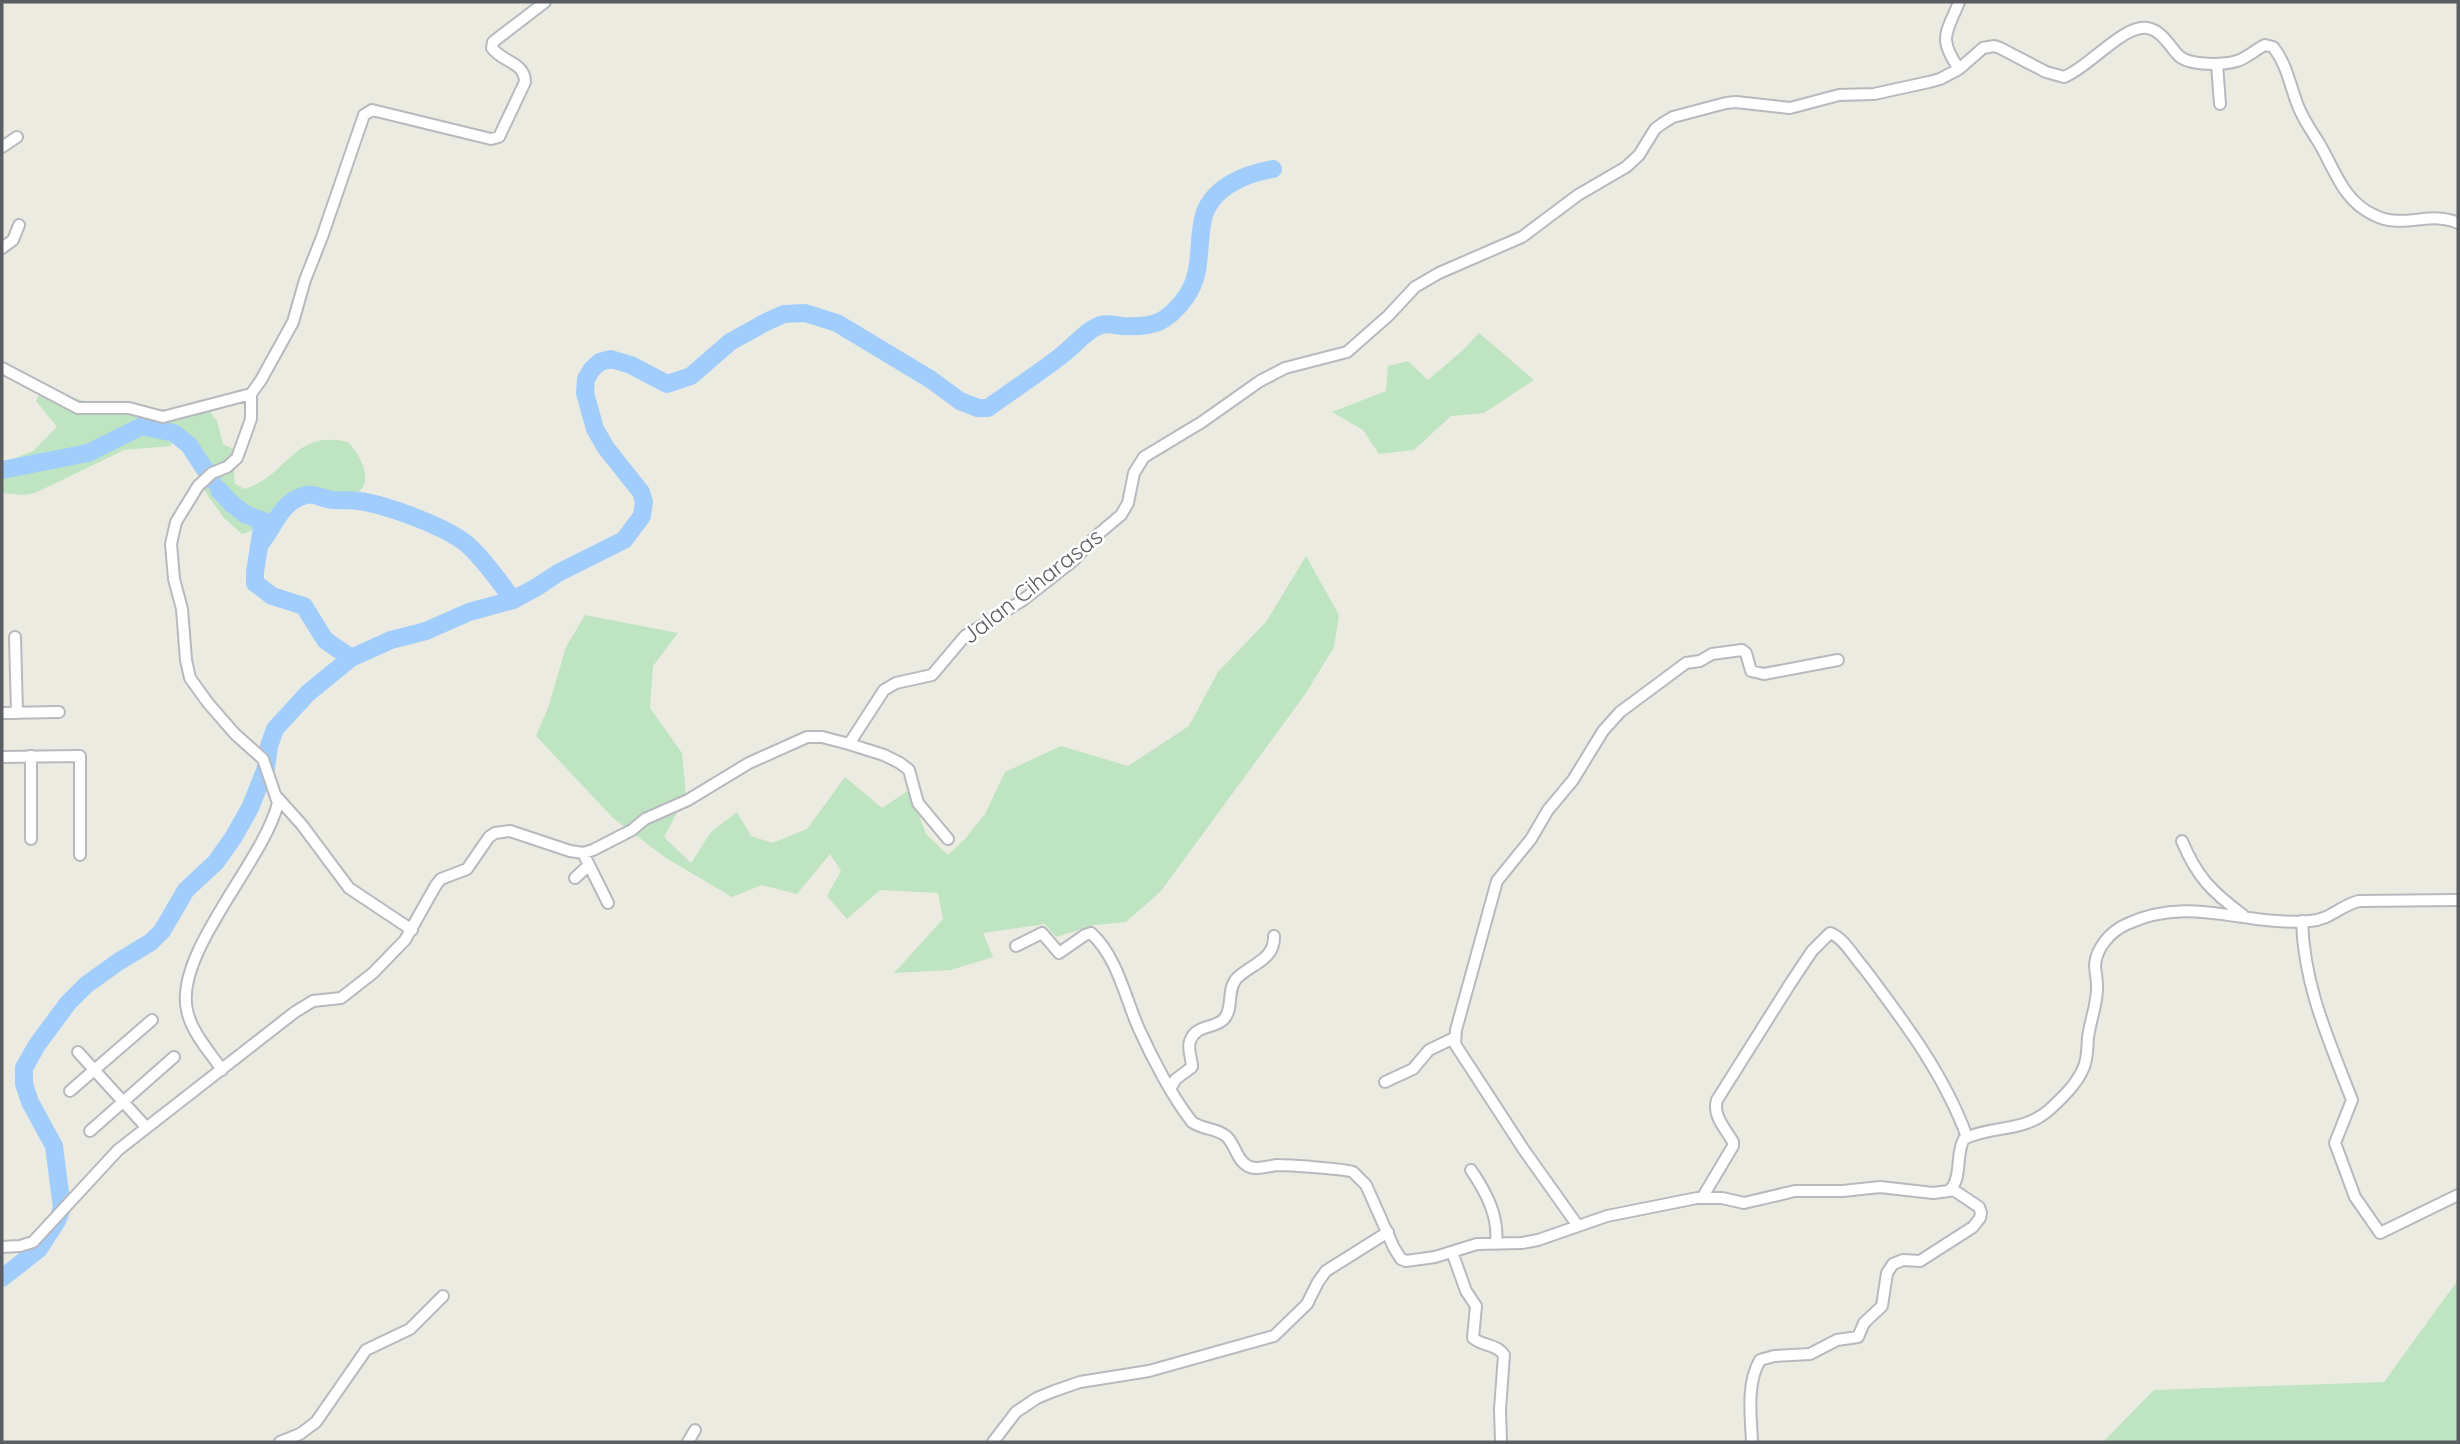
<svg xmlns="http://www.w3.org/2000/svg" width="2460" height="1444" viewBox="0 0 2460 1444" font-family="Quicksand,sans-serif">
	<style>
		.green { fill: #bee4c1 }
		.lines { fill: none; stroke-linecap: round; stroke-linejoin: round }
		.river { stroke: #a1cdfc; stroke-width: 18 }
		.minor-casing { stroke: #b7b9be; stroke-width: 14 }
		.minor { stroke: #fff; stroke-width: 10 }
		.labels { text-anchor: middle; stroke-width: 5; stroke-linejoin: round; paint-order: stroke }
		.street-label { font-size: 23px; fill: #5a5d62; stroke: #fff }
	</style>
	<rect width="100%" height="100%" fill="#ecebe1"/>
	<path class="green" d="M1479,333L1534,380L1484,413L1451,416L1414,450L1379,454L1363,430L1332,412L1386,391L1388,366L1408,361L1428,380L1463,350Z
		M41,391C62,392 80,401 100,405C137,412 174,406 210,412L217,421L223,444L233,449L238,460L234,471L235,484L245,489C291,473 293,429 348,442C360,454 379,489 350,495C339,497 328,492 317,490C296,488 277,500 269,518C256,523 258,530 242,534L224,518L201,486L213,482L207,456L196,451L174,433L171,446L124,450L35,493L24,495L2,493V463L33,451L57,427L36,401Z
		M1306,556L1339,615L1334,647L1306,693L1161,891L1126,922L1095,925L1056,937L1045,924L983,933L993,957L951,970L894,973L943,919L938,893L880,890L847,919L827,896L841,871L830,854L797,894L762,885L732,897L666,858L613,818L536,736L549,705L566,647L585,615L678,633L653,666L650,708L682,753L686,796L664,837L691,863L711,832L737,812L751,836L772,843L807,829L845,777L882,808L909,790L926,834L948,855L965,839L985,814L1005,772L1061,746L1128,766L1189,726L1218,672L1266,622Z
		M2458,1280V1442H2103L2154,1390L2384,1382Z"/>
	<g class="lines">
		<path class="river" d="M2,470L88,453L142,426L174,433L189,445L212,480
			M219,490L232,504L245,514L263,521L255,572V583L272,596L304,606L325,640L351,658
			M259,545C274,529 280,501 306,495C313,493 324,499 332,500C341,500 350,500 359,501C387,505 448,527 469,546C486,562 500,582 513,600
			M2,1278L39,1249L57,1221L62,1208L54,1146L30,1102L24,1084V1068L37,1045L68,1003L86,985L118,962L151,942L162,931L186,890L216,862L233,838L250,808L266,768L269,746L275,729L308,693L351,658L391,640L426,631L469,612L513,600L537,587L558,573L624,540L642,516L644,502L641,492L606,448L595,429L585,393L586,379L592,369L600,362L611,359L631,365L667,384L691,376L730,342L766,322L784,314L805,313L837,323L930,379L960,401L978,408H988C1013,390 1039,373 1062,355C1075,345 1086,330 1101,325C1107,323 1115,325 1122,326C1153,328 1167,323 1186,297C1203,273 1197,246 1203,219C1210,188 1244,174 1273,169"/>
		<g class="minor-casing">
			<path id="minor" d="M1959,2C1947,33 1937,37 1959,69
				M2217,64L2220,104
				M2,147L17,137
				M2,248L13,240L19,225
				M2,368L78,408H129L163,417L251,394L261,380L293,322L305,280L322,237L364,115L372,110L491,139L499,137L525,82C525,62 502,62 492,48L493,42L545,2
				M15,637L17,713
				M2,713L59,712
				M849,744L884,690L896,683L932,675L965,636L1023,600L1074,560L1096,536L1121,515L1128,503L1134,473L1144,457L1202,422L1260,381L1285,368L1347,352L1388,316L1415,287L1439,273L1522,237L1578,195L1626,167L1639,155L1655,129L1663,123L1673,117L1726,103L1736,102L1790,108L1839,95L1874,94L1929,82L1940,79L1959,69L1983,48L1994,46L2000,48L2046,72L2064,77C2090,67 2122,25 2147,28C2162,30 2170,47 2179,56C2190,66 2224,65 2237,61C2247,58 2256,49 2265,45L2273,47C2287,64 2290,86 2298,106C2303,119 2312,132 2319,143C2335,170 2343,201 2374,215C2403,230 2431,210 2458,223
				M2,757L80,756V855
				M277,797L302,825L349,888L412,930
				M31,839V756
				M2182,841C2197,877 2212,892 2243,915
				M583,853L608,903
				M575,878L589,865
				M2302,921C2304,987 2329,1040 2352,1100L2335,1143L2355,1197L2380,1233L2458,1195
				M1016,946L1042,933L1059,953L1085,935L1091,933C1118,958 1125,998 1139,1029C1152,1058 1173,1098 1192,1122C1203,1130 1218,1128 1227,1137C1236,1146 1237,1162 1250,1167C1259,1170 1268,1166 1277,1165C1288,1165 1346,1169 1353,1172L1366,1185L1394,1248L1401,1259L1406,1261L1435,1257L1477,1244L1522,1243L1538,1240L1607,1216L1697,1198H1722L1744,1203L1795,1191H1843L1880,1187L1933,1193L1949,1191C1963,1178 1955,1154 1964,1139C1991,1125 2023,1133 2049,1110C2062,1098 2076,1085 2083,1069C2088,1059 2087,1048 2088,1038C2090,1020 2098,1003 2097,985C2097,978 2095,972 2095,964C2097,947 2111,931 2127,924C2192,894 2244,927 2310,921C2330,920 2341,905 2359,901L2458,900
				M78,1052L146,1127
				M222,1070C210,1052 191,1032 187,1010C174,953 264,861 278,803L263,759L235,734L208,703L190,678L186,660L182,609L174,579L171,544L176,522L198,486L212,473L227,467L237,458L251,419V394
				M1385,1082L1413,1069L1429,1050L1454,1038
				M1171,1087L1176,1079L1192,1067C1192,1059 1187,1049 1190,1041C1196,1024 1215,1029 1224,1019C1234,1008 1226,990 1237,978C1251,964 1275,960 1274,936
				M70,1091L152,1020
				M90,1131L174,1057
				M1471,1170C1486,1192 1499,1216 1496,1243
				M1702,1198L1733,1146V1142C1726,1129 1712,1116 1717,1100L1790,984L1812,951L1830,933C1843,937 1854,957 1863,967C1903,1020 1944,1074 1967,1137
				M1578,1226L1524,1150L1455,1044L1456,1030L1497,881L1531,839L1548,810L1573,780L1603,731L1620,712L1686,663L1700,661L1712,654L1742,650L1746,653L1751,671L1764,674L1838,660
				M2,1247L20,1246L33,1242L118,1150L295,1012L313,1001L341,998L373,973L405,940L436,885L441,879L467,869L489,837L495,833L510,831L570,851L583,853L593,850L632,830L645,819L688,800L749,763L807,737H822L849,744L884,755L900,763L909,770L918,803L948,839
				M1452,1252L1466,1291L1476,1306L1473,1338C1482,1346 1497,1344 1504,1355L1500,1409L1501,1442
				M280,1442L300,1434L316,1422L366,1350L410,1329L443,1296
				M688,1442L695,1430
				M993,1442L1016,1412L1037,1398L1054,1391L1080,1382L1149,1371L1274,1336L1307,1304L1318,1282L1326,1271L1388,1232
				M1752,1442C1751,1416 1746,1384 1760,1360L1774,1356L1810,1354L1837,1340L1858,1337L1864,1323L1882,1306L1887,1273L1893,1264L1903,1260L1920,1261L1973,1227L1980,1218L1981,1213L1979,1207L1952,1189"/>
		</g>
		<use href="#minor" class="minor"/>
	</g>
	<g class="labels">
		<g class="street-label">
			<text transform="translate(1032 586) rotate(-38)" y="8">Jalan Ciharasas</text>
		</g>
	</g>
	<rect width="2460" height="1444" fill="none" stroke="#5a5d62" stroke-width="7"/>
</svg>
